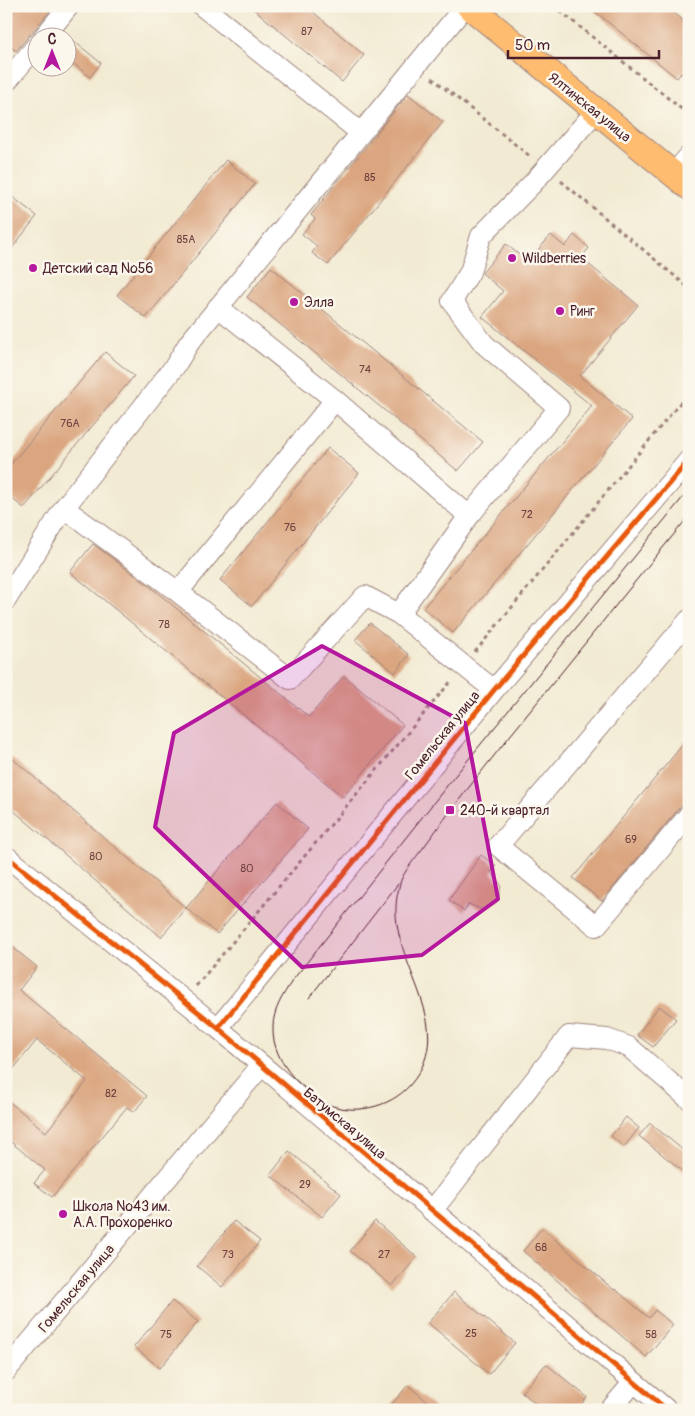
<svg xmlns="http://www.w3.org/2000/svg" width="695" height="1416" viewBox="0 0 695 1416" font-family="Pangolin,sans-serif">
	<style>
		.building { fill: #daa57f }
		.lines { fill: none; stroke-linecap: round; stroke-linejoin: round }
		.minor-casing { stroke: #9e847e; stroke-width: 22 }
		.major-casing { stroke: #9e847e; stroke-width: 27 }
		.path { stroke: #9e847e; stroke-width: 3; stroke-dasharray: 4 4; stroke-linecap: butt }
		.minor { stroke: #fff; stroke-width: 20 }
		.major { stroke: #febc70; stroke-width: 25 }
		.tram { stroke: #4a1f2b; stroke-width: 1 }
		.cycleway-casing { stroke: #fbf7ec; stroke-width: 8 }
		.cycleway { stroke: #e8590c; stroke-width: 5 }
		.marked { fill: #b5179e; fill-opacity: 0.2; stroke: #b5179e; stroke-width: 4; stroke-linejoin: round }
		.poi-dot { fill: #b5179e; stroke: #fbf7ec; stroke-width: 2 }
		.labels { text-anchor: middle; stroke-width: 5; stroke-linejoin: round; paint-order: stroke }
		.number-label { font-size: 11px; fill: #6e4040 }
		.street-label { font-size: 14px; fill: #4a1f2b; stroke: #fbf7ec }
		.poi-label { font-size: 14px; fill: #4a1f2b; stroke: #fbf7ec; text-anchor: start }
	</style>
	<rect width="100%" height="100%" fill="#fbf7ec"/>
	<filter id="ink" filterUnits="userSpaceOnUse"><feTurbulence type="fractalNoise" baseFrequency=".02" numOctaves="2"/><feDisplacementMap in="SourceGraphic" scale="10" xChannelSelector="R" yChannelSelector="G"/><feConvolveMatrix kernelMatrix="1 2 1 2 8 2 1 2 1" color-interpolation-filters="sRGB"/></filter>
	<filter id="wash" filterUnits="userSpaceOnUse"><feTurbulence type="fractalNoise" baseFrequency=".0096" numOctaves="4" result="noise"/><feDisplacementMap in="SourceGraphic" scale="20" xChannelSelector="R" yChannelSelector="G"/><feGaussianBlur stdDeviation="1.12" result="paint"/><feColorMatrix in="noise" values="0 0 0 0 0 0 0 0 0 0 0 0 0 0 0 0 0 1.4 0 .05"/><feComposite in="paint" operator="in"/></filter>
	<g filter="url(#wash)">
		<rect width="100%" height="100%" fill="#f2ead2"/>
		<g id="blocks">
			<path class="building" d="M6,6H54L16,51L6,43Z
				M250,6H306L364,55L342,82Z
				M588,6H666L684,21L682,22L689,28V79L681,73L677,78Z
				M75,42L101,63L90,77L68,59V51Z
				M408,94L443,122L328,265L312,253L317,246L302,234L315,219L311,215Z
				M226,160L255,184L146,318L117,295Z
				M6,192L37,216L6,256Z
				M551,235L565,247L574,235L589,248L581,258L638,305L580,376L632,419L453,633L423,608L592,406L482,317L503,291L482,273L506,244L528,262Z
				M271,267L483,442L458,471L247,297Z
				M105,352L134,376L24,508L6,494V470Z
				M328,448L359,473L252,606L220,580Z
				M93,544L148,585L309,717L344,676L403,725L343,797L70,572Z
				M370,623L409,655L395,673L355,640Z
				M689,737V801L680,807L602,901L573,878Z
				M6,753L186,908L161,937L6,804Z
				M277,802L308,829L217,934L186,908Z
				M481,855L496,866L491,872L501,885L498,901L483,910L469,904L464,911L449,900Z
				M6,942L37,967L19,990L147,1096L134,1112L127,1107L52,1197L34,1183L45,1170L6,1138V1099L46,1132L87,1081L37,1040L6,1078Z
				M659,1006L676,1019L653,1047L637,1035Z
				M626,1117L639,1128L624,1147L611,1136Z
				M650,1123L689,1155V1176L639,1136Z
				M289,1151L341,1194L322,1217L270,1175Z
				M234,1221L260,1241L222,1287L197,1266Z
				M375,1221L417,1257L392,1286L350,1251Z
				M542,1228L614,1290L615,1289L649,1318L655,1310L673,1325L646,1357L523,1251Z
				M454,1292L515,1343L489,1374L428,1323Z
				M172,1301L198,1322L160,1368L134,1347Z
				M546,1364L587,1397L577,1410H543L522,1392Z
				M408,1385L437,1410H387Z"/>
		</g>
	</g>
	<g filter="url(#ink)">
		<use href="#blocks" fill-opacity="0" stroke="#9e847e" stroke-width="1"/>
		<g class="lines">
			<g class="minor-casing">
				<path id="minor" d="M202,6L361,133
					M43,38L69,6
					M6,82L38,44
					M673,175L689,156
					M218,307L335,400L469,516
					M64,508L178,592L290,679L365,596L399,614L494,690
					M178,592L335,400
					M6,600L64,508L175,366L189,343L465,6
					M399,614L469,516L559,408L484,344L452,301L470,272L481,236L533,183L596,111
					M689,620L498,846L596,926L689,815
					M6,856L218,1028L667,1410
					M218,1028L494,690L689,460
					M432,1211L569,1036L607,1039L629,1047L689,1099
					M6,1371L261,1066
					M610,1410L634,1382"/>
			</g>
			<g class="major-casing">
				<path id="major" d="M469,6L689,187"/>
			</g>
			<path class="path" d="M554,6L689,115
				M432,78L531,157
				M561,181L689,288
				M475,652L689,392
				M196,986L452,680"/>
			<use href="#minor" class="minor"/>
			<use href="#major" class="major"/>
			<path class="tram" d="M689,490L454,777L292,981C283,995 273,1010 273,1027C272,1046 281,1063 293,1077C302,1087 313,1097 325,1103C353,1116 390,1108 410,1085C464,1023 382,958 398,892C399,887 400,882 402,878C408,866 418,855 426,844C451,809 478,776 505,742C566,667 627,591 689,516
				M309,998L398,884"/>
			<g class="cycleway-casing">
				<path id="cycleway" d="M6,856L218,1028L667,1410
					M218,1028L494,690L689,460"/>
			</g>
			<use href="#cycleway" class="cycleway"/>
		</g>
	</g>
	<path class="marked" d="M322,646L465,723L498,899L422,955L302,967L155,827L174,733Z"/>
	<g class="poi-dot">
		<circle cx="512" cy="258" r="5"/>
		<circle cx="33" cy="268" r="5"/>
		<circle cx="294" cy="302" r="5"/>
		<circle cx="560" cy="311" r="5"/>
		<rect x="445" y="805" width="10" height="10" rx="2.5"/>
		<circle cx="63" cy="1214" r="5"/>
	</g>
	<g class="labels">
		<g class="number-label">
			<text x="307" y="35">87</text>
			<text x="370" y="181">85</text>
			<text x="186" y="243">85А</text>
			<text x="365" y="373">74</text>
			<text x="70" y="427">76А</text>
			<text x="527" y="518">72</text>
			<text x="290" y="531">76</text>
			<text x="164" y="628">78</text>
			<text x="631" y="843">69</text>
			<text x="96" y="860">80</text>
			<text x="247" y="872">80</text>
			<text x="111" y="1097">82</text>
			<text x="305" y="1188">29</text>
			<text x="541" y="1251">68</text>
			<text x="228" y="1258">73</text>
			<text x="384" y="1258">27</text>
			<text x="471" y="1337">25</text>
			<text x="166" y="1338">75</text>
			<text x="651" y="1338">58</text>
		</g>
		<g class="street-label">
			<text transform="translate(590 107) rotate(39)" y="5">Ялтинская улица</text>
			<text transform="translate(442 735) rotate(-51)" y="5">Гомельская улица</text>
			<text transform="translate(345 1123) rotate(40)" y="5">Батумская улица</text>
			<text transform="translate(76 1288) rotate(-50)" y="5">Гомельская улица</text>
		</g>
		<g class="poi-label">
			<text x="522" y="263">Wildberries</text>
			<text x="43" y="273">Детский сад №56</text>
			<text x="304" y="307">Элла</text>
			<text x="570" y="316">Ринг</text>
			<text x="460" y="815">240-й квартал</text>
			<text x="73" y="1211">Школа №43 им.<tspan x="73" dy="16">А.А. Прохоренко</tspan></text>
		</g>
	</g>
	<rect width="695" height="1416" fill="none" stroke="#fbf7ec" stroke-width="25"/>
	<g transform="translate(52 52)"><circle r="24" fill="#fbf7ec" stroke="#b4a19f"/>
	<path d="M0-4L9 19L0 12L-9 19Z" fill="#b5179e"/>
	<text y="-8" font-size="14" font-weight="bold" text-anchor="middle" fill="#4a1f2b">С</text>
	</g>
	<path d="M508 50v8h151v-8" fill="none" stroke="#4a1f2b" stroke-width="2.5"/>
	<text x="515" y="50" font-size="15" fill="#4a1f2b" stroke="#fbf7ec" stroke-width="4" paint-order="stroke">50 m</text>
</svg>
